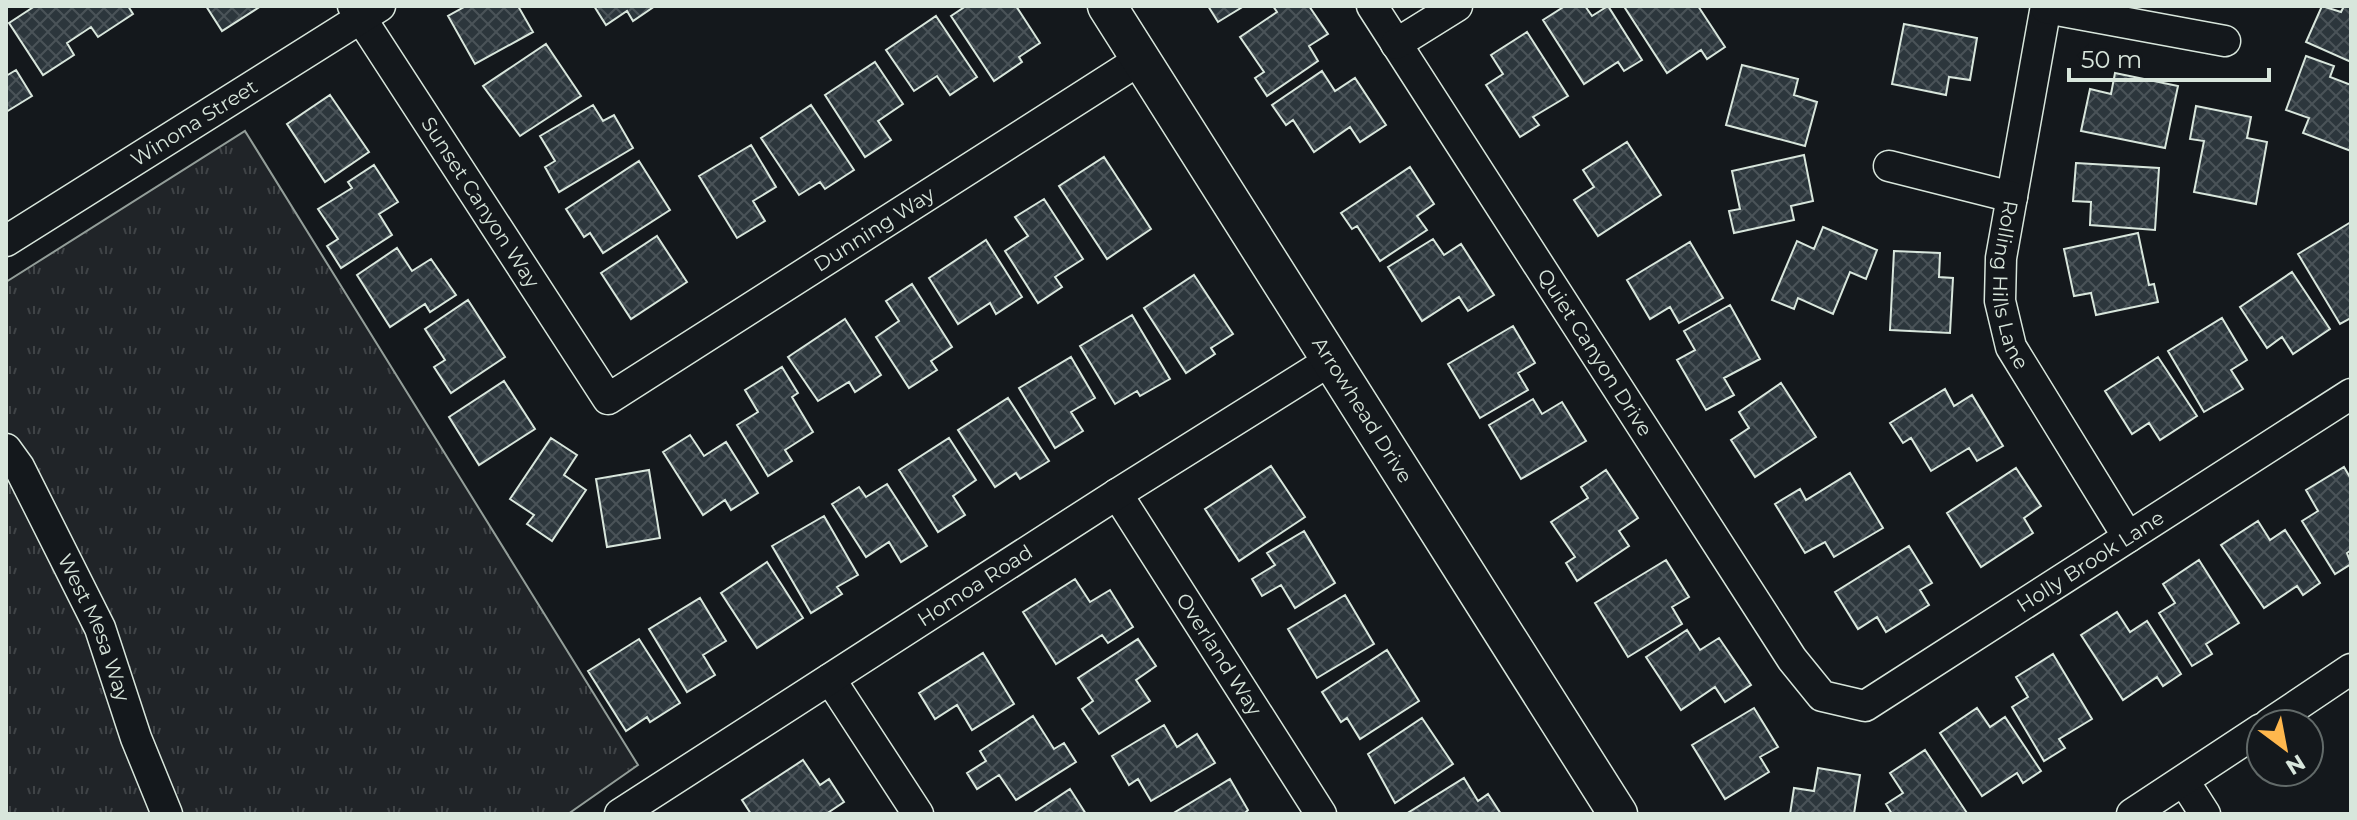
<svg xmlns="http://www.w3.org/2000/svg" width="2357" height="820" viewBox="0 0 2357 820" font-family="Montserrat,sans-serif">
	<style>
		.grass { fill: url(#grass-tufts); stroke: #939e99; stroke-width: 2 }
		.building { fill: url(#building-cross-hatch); stroke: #d8e6dc; stroke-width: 2 }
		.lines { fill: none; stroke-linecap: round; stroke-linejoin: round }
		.minor-casing { stroke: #d8e6dc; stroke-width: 33 }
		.major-casing { stroke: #d8e6dc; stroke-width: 41 }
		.minor { stroke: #14181c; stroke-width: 30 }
		.major { stroke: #14181c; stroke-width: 38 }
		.labels { text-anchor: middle; stroke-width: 6; stroke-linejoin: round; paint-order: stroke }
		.street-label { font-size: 20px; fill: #d8e6dc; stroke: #14181c }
	</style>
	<defs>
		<pattern id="grass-tufts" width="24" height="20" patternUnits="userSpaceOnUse" patternTransform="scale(2)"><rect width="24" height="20" fill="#202428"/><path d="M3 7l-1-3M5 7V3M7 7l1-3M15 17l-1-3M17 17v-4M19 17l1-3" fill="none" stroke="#404447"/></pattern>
		<pattern id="building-cross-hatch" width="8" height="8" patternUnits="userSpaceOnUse" patternTransform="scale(2)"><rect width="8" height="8" fill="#2c363c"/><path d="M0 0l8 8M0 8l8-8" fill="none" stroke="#4a5358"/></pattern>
	</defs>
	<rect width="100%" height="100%" fill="#14181c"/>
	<path class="grass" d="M245,131L638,765L568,814H6V282Z"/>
	<path class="building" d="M35,6H128L133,14L98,37L91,27L67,43L74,55L43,75L9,23Z
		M206,6H261L222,31Z
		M466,6H518L533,32L475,64L448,16Z
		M594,6H655L633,21L627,11L606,25Z
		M966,6H1016L1040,43L1019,57L1022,62L994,81L951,16Z
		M1208,6H1244L1218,22Z
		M1273,6H1309L1328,34L1309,46L1318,61L1267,96L1255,78L1264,72L1240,37L1277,12Z
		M1565,6H1585L1592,16L1608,6L1642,60L1624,71L1618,62L1584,84L1543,20Z
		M1628,6H1698L1725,47L1707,59L1701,50L1667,73L1625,8Z
		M2322,6L2341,12L2344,6H2351V62L2306,42Z
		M936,16L977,77L950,95L937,76L914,91L886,50Z
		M1904,24L1977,38L1970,80L1949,77L1946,95L1892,84Z
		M1527,32L1568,96L1533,117L1539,125L1520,137L1486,85L1503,74L1491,55Z
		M546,44L581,96L520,136L483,86Z
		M2306,56L2334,66L2330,77L2351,85V151L2303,133L2309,118L2286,110Z
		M875,62L903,104L878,121L891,140L865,157L825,95Z
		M1742,65L1798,79L1794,95L1817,102L1805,146L1726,125Z
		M16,70L32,96L6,112V76Z
		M1322,71L1335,91L1355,78L1386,125L1360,142L1350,127L1314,152L1293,120L1286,125L1272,105Z
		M2115,73L2178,86L2165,148L2081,131L2090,89L2111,94Z
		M330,95L369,152L325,182L287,124Z
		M593,105L603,121L614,115L633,148L559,192L545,167L555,161L540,136Z
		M811,105L854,170L825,189L820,182L799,195L761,138Z
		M2196,106L2251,117L2247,138L2267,142L2256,204L2194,192L2204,141L2190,139Z
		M1627,142L1661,195L1598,236L1574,200L1594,187L1583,170Z
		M751,145L776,187L753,201L765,221L737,238L699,176Z
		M1804,155L1813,201L1791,206L1794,220L1734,233L1729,211L1740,209L1732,171Z
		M1104,157L1151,229L1107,259L1059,186Z
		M639,161L670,210L603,253L590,233L584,237L566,209Z
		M2076,163L2159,168L2155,230L2090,225L2091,202L2073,201Z
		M374,165L398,202L379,214L392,235L341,268L327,246L338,239L318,209L352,188L348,182Z
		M1410,167L1434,204L1417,216L1427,230L1380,261L1357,226L1352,229L1341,213Z
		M1044,199L1083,259L1055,277L1062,287L1038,303L1005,251L1028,236L1015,217Z
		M2351,222V318L2340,324L2298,254Z
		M1823,227L1877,250L1866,279L1850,272L1833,314L1798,298L1794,309L1772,300L1797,241L1814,249Z
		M2138,233L2149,285L2154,284L2158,302L2096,315L2091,293L2074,296L2064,249Z
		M657,236L687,282L631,319L601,273Z
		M1433,239L1444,255L1461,244L1494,295L1468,311L1459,297L1422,321L1388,267Z
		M986,240L1022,297L996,314L990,303L958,324L929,278Z
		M1690,242L1723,298L1679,323L1670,307L1650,319L1627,280Z
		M397,248L412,271L431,259L456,295L430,312L425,304L390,327L357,275Z
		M1894,251L1940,253L1939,277L1953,278L1950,333L1890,330Z
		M2292,272L2330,329L2293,354L2282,337L2267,348L2240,307Z
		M1194,275L1233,334L1211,348L1215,354L1186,373L1144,308Z
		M912,284L952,347L931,361L937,370L909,388L876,337L899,321L886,301Z
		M468,300L505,357L451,393L434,367L445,360L425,329Z
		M1730,305L1760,359L1724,378L1734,395L1706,410L1677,360L1695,350L1684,331Z
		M1132,315L1170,379L1140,396L1137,391L1115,404L1080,346Z
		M2222,318L2247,360L2231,370L2243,389L2204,412L2168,351Z
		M845,319L881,375L855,392L849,382L818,401L788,357Z
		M1513,326L1535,363L1518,373L1528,390L1480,418L1448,364Z
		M1071,357L1095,398L1071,412L1083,431L1055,448L1019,388Z
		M2158,357L2197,416L2160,440L2149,423L2132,434L2105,391Z
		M782,367L798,393L792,397L813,432L785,450L792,461L768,476L737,425L758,412L745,390Z
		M504,381L535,429L479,465L449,417Z
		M1781,383L1816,437L1755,477L1731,440L1749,428L1739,412Z
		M1945,389L1954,406L1972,395L2003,446L1977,461L1969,448L1931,471L1911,438L1903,443L1890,423Z
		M1008,398L1049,461L1020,479L1016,473L995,487L958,430Z
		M1533,399L1542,414L1562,402L1586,441L1521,479L1489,425Z
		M690,435L704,456L726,442L758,493L731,510L725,500L703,515L663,452Z
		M551,438L577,455L564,475L586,490L552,541L527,524L534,515L510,499Z
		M949,438L976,480L953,496L965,515L938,532L899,470Z
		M1271,466L1305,517L1239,561L1205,509Z
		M2344,467L2351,479V550L2347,553L2351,564L2335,574L2302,521L2318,511L2306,490Z
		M2016,468L2041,506L2024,518L2033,533L1981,567L1947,513Z
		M649,470L660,538L607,547L596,479Z
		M1606,470L1638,518L1619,531L1629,546L1577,581L1566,563L1575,557L1551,522L1588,498L1581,487Z
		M1850,473L1883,528L1834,557L1825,542L1805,553L1775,504L1800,489L1806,500Z
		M887,484L927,546L901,562L889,542L866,557L832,504L859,487L866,497Z
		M824,516L858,575L837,587L842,594L811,613L772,546Z
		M2258,521L2270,540L2285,530L2320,583L2303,595L2297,586L2264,608L2221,545Z
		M1304,531L1335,583L1295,608L1281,585L1262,596L1252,579L1275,565L1267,553Z
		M1909,546L1932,583L1920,590L1929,605L1886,632L1877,617L1858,629L1835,592Z
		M1666,560L1689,597L1672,607L1682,624L1628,657L1595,603Z
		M2199,560L2239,623L2206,644L2212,654L2192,666L2159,613L2175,603L2163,584Z
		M767,562L803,618L757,648L721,593Z
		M1075,579L1090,602L1110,590L1133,627L1108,643L1102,635L1056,664L1023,612Z
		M1345,595L1374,644L1317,678L1288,629Z
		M700,598L726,641L703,655L715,675L687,692L649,629Z
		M2117,612L2130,632L2147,621L2181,674L2163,686L2157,677L2123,700L2081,635Z
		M1687,630L1700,650L1719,638L1751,685L1725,702L1715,687L1681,710L1646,657Z
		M639,639L680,703L650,722L647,717L626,731L588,671Z
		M1138,639L1156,666L1136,680L1150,701L1099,734L1082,709L1093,701L1078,678Z
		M1387,650L1419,701L1360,739L1347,718L1341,722L1322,692Z
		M983,653L1014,704L972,730L957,705L935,719L919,693Z
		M2053,654L2092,719L2059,739L2065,748L2044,761L2012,707L2028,697L2016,677Z
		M1754,708L1778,747L1760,757L1769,772L1725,799L1692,745Z
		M1977,708L1990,727L2005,717L2041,771L2023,783L2017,773L1982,796L1940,733Z
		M1033,716L1054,749L1064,743L1076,762L1016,800L999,775L977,789L967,773L986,761L980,751Z
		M1422,718L1453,764L1395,803L1368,754Z
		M1164,725L1177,747L1197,734L1215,763L1151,801L1138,779L1129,785L1112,756Z
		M1925,750L1967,813L1966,814H1892L1886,804L1903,793L1890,773Z
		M803,760L820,785L829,779L844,802L826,814H751L742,800Z
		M1818,768L1860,775L1854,814H1790L1794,788L1814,791Z
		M1464,778L1478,801L1488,794L1501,814H1406Z
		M1230,779L1248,810L1244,814H1172Z
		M1070,789L1086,814H1032Z"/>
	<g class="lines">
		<g class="minor-casing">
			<g id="minor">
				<path id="s1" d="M353,6L608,399L1141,59"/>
				<path id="s2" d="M1372,6L1792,659L1822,696L1865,706L2351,394"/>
				<path id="s3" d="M2046,6L2001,258L2000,301L2011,347L2128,537"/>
				<path d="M2046,8L2225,41"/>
				<path d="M1396,44L1457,6"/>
				<path d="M1889,166L2012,197"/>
				<path id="s4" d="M6,241L380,6"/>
				<path id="s5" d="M6,449L19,467L100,628L136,738L167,814"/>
				<path id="s6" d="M1117,494L1321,814"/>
				<path d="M830,679L918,814"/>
				<path d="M2269,724L2351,669"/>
				<path d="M2184,781L2205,814"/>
				<path id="s7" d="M620,814L1117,494L1331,360"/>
				<path d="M2132,814L2261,729"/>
			</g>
		</g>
		<g class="major-casing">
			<g id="major">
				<path id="s8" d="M1107,6L1618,814"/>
			</g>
		</g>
		<use href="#minor" class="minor"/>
		<use href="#major" class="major"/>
	</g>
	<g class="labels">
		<g class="street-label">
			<text dy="7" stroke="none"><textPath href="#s4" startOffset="222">Winona Street</textPath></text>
			<text dy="7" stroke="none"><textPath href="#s1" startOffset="234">Sunset Canyon Way</textPath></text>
			<text dy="7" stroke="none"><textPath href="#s1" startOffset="784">Dunning Way</textPath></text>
			<text dy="7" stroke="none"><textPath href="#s3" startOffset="284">Rolling Hills Lane</textPath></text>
			<text dy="7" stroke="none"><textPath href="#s2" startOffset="412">Quiet Canyon Drive</textPath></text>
			<text dy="7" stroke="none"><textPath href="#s8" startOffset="478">Arrowhead Drive</textPath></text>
			<text dy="7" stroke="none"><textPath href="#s2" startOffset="1136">Holly Brook Lane</textPath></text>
			<text dy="7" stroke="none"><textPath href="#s7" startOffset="422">Homoa Road</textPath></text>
			<text dy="7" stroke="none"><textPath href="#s5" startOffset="200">West Mesa Way</textPath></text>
			<text dy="7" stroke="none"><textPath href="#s6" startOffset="190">Overland Way</textPath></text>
		</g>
	</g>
	<rect width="2357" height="820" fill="none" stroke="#d8e6dc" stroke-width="16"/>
	<g transform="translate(2285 748) rotate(148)"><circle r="38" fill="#14181c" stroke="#626a69" stroke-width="2"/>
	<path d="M0-6L14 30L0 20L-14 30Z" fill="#ffb74d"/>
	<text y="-12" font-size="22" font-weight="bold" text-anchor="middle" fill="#d8e6dc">N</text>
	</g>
	<path d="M2069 68v12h200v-12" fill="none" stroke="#d8e6dc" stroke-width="4"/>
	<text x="2081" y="68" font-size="24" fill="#d8e6dc" stroke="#14181c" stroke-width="6" paint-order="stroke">50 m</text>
</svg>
